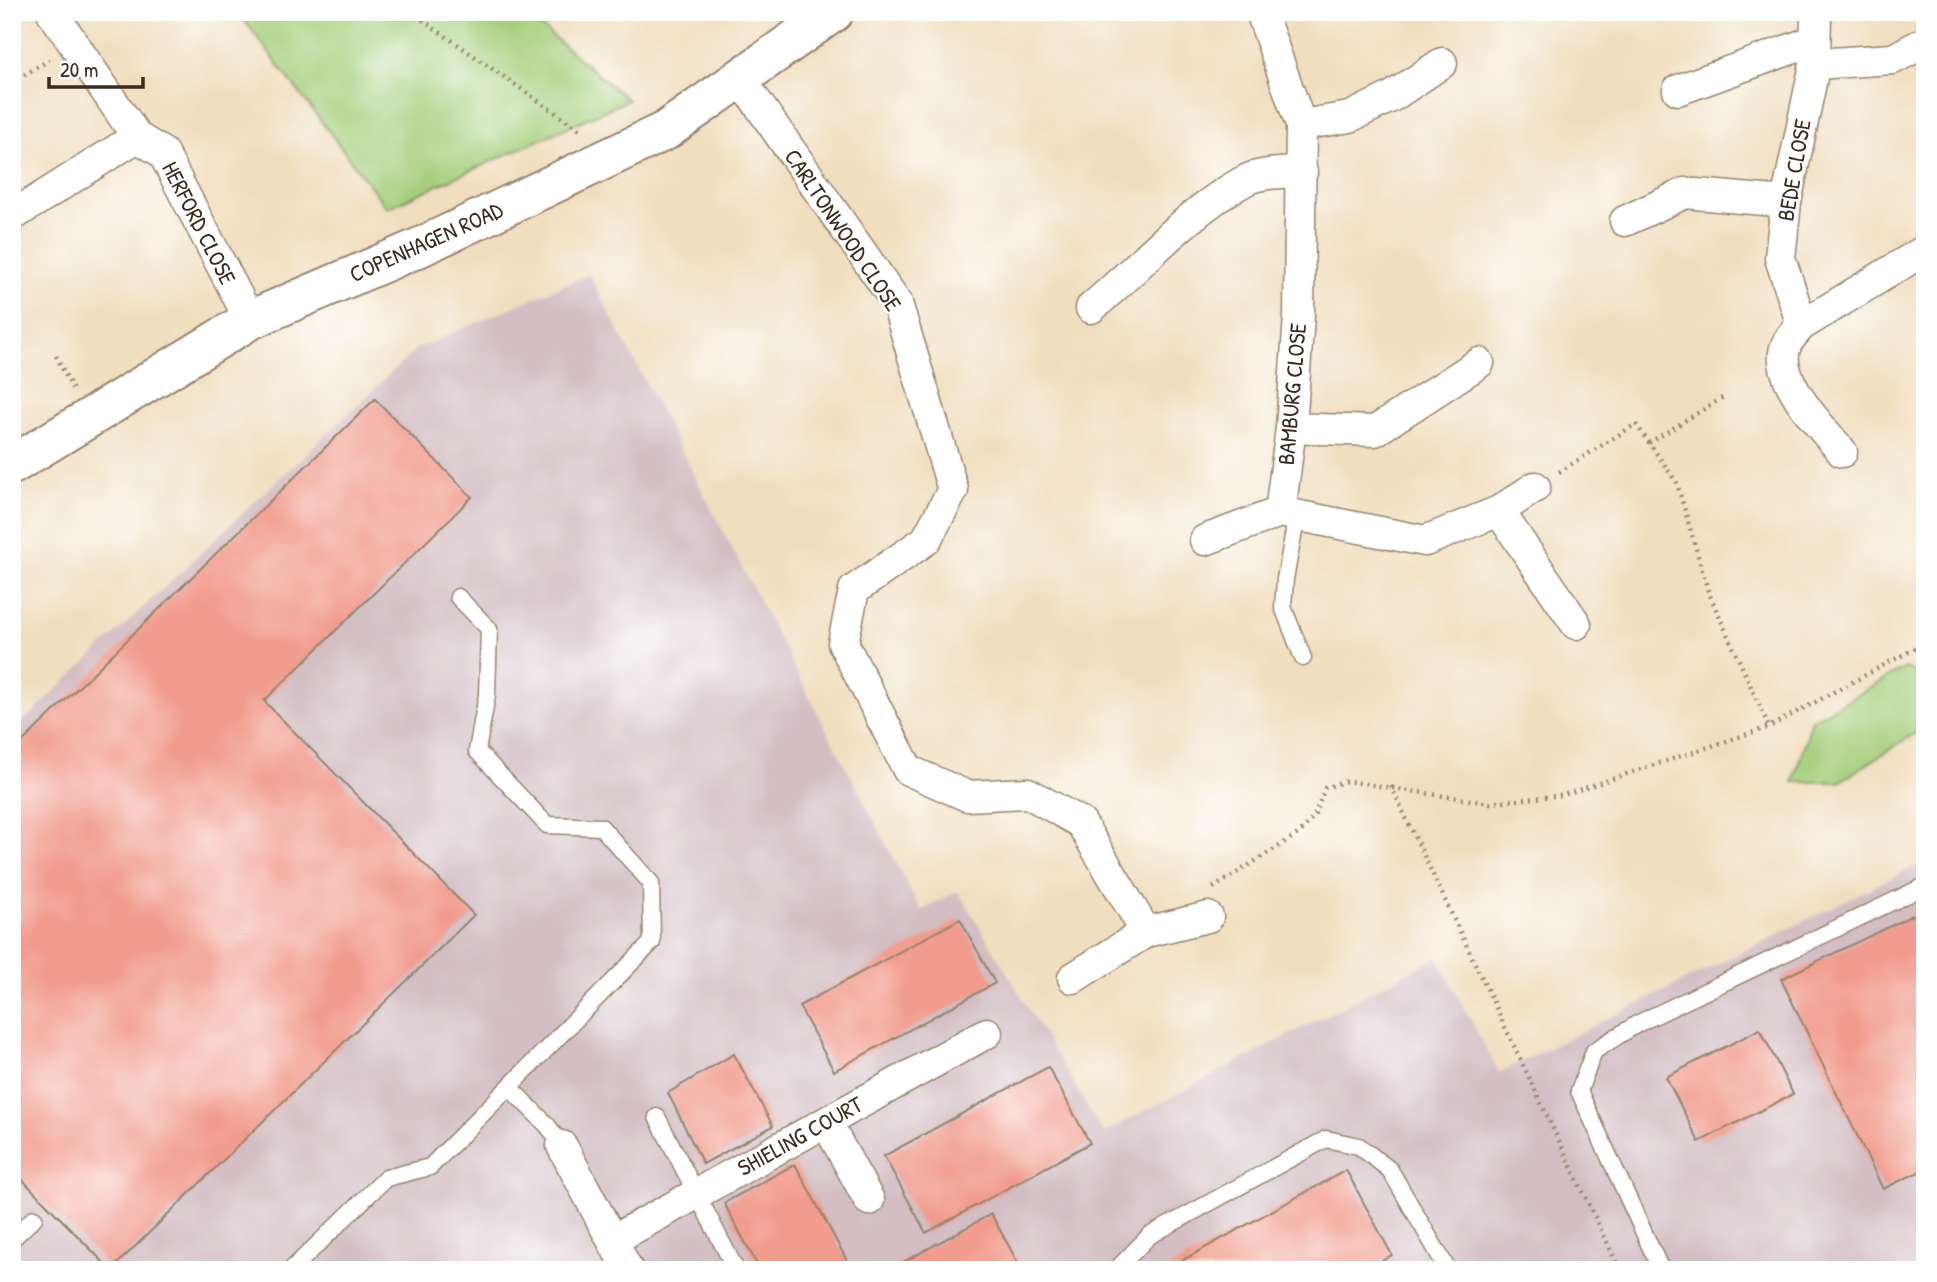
<svg xmlns="http://www.w3.org/2000/svg" width="1937" height="1282" viewBox="0 0 1937 1282" font-family="'Patrick Hand',sans-serif">
	<style>
		.industrial { fill: #d2bec3 }
		.green { fill: #a5cf7b; stroke: #707c4c; stroke-width: 2 }
		.building { fill: #f19c8d }
		.lines { fill: none; stroke-linecap: round; stroke-linejoin: round }
		.lane-casing { stroke: #96846e; stroke-width: 19 }
		.street-casing { stroke: #96846e; stroke-width: 33 }
		.secondary-casing { stroke: #96846e; stroke-width: 42 }
		.path { stroke: #96846e; stroke-width: 4.5; stroke-dasharray: 2 5; stroke-linecap: butt }
		.lane { stroke: #fff; stroke-width: 16 }
		.street { stroke: #fff; stroke-width: 30 }
		.secondary { stroke: #fff; stroke-width: 38 }
		.labels { text-anchor: middle; stroke-width: 5; stroke-linejoin: round; paint-order: stroke }
		.street-label { font-size: 23px; fill: #3b2a1e; stroke: #fff }
	</style>
	<rect width="100%" height="100%" fill="#fff"/>
	<filter id="ink" filterUnits="userSpaceOnUse"><feTurbulence type="fractalNoise" baseFrequency=".0143" numOctaves="2"/><feDisplacementMap in="SourceGraphic" scale="14" xChannelSelector="R" yChannelSelector="G"/><feConvolveMatrix kernelMatrix="1 2 1 2 8 2 1 2 1" color-interpolation-filters="sRGB"/></filter>
	<filter id="wash" filterUnits="userSpaceOnUse"><feTurbulence type="fractalNoise" baseFrequency=".00686" numOctaves="4" result="noise"/><feDisplacementMap in="SourceGraphic" scale="28" xChannelSelector="R" yChannelSelector="G"/><feGaussianBlur stdDeviation="1.57" result="paint"/><feColorMatrix in="noise" values="0 0 0 0 0 0 0 0 0 0 0 0 0 0 0 0 0 1.4 0 .05"/><feComposite in="paint" operator="in"/></filter>
	<g filter="url(#wash)">
		<rect width="100%" height="100%" fill="#f0debe"/>
		<path class="industrial" d="M589,274L921,911L958,891L1103,1133L1437,957L1499,1073L1925,861V1270H12V732L416,349Z"/>
		<path class="green" d="M238,12H524L628,100L387,208Z
			M1905,668L1922,675L1923,728L1839,782H1793L1812,720Z"/>
		<g id="blocks">
			<path class="building" d="M375,399L472,497L264,701L474,915L111,1270L12,1169V752Z
				M1925,909V1169L1883,1189L1781,979Z
				M960,919L995,983L834,1071L799,1006Z
				M1760,1029L1793,1094L1699,1142L1666,1077Z
				M734,1054L773,1126L703,1164L668,1093Z
				M1048,1067L1090,1143L926,1233L884,1156Z
				M795,1164L852,1270H760L724,1203Z
				M1346,1170L1392,1255L1365,1270H1165Z
				M991,1214L1022,1270H889Z"/>
		</g>
	</g>
	<g filter="url(#ink)">
		<use href="#blocks" fill-opacity="0" stroke="#96846e" stroke-width="2"/>
		<g class="lines">
			<g class="lane-casing">
				<path id="lane" d="M1297,515L1285,579L1283,607L1303,658
					M509,1087L548,1126L562,1146
					M657,1117L736,1270
					M12,1239L34,1218
					M291,1270L386,1178L430,1167L652,942L651,883L601,827L547,825L477,751L487,695L489,629L458,597
					M1116,1270L1149,1236L1326,1139L1359,1146L1390,1170L1448,1270
					M1661,1270L1579,1091L1594,1051L1637,1024L1925,886"/>
			</g>
			<g class="street-casing">
				<path id="street" d="M52,12L137,137L163,153L250,320
					M1261,12L1301,125L1299,316L1291,428L1280,512L1425,541L1499,511L1535,487
					M1815,64L1893,59L1925,42
					M740,78L897,303L953,490L926,540L854,590L843,643L908,770L967,796L1028,793L1081,823L1146,932
					M1678,90L1813,41
					M1301,125L1350,117L1393,96L1442,63
					M12,216L137,137
					M1625,221L1685,193L1786,202
					M1091,308C1140,267 1187,212 1244,181C1261,172 1283,173 1302,172
					M1802,325L1780,258L1786,202L1815,64L1816,12
					M1291,428L1375,431L1479,363
					M1842,452C1823,429 1780,385 1784,353C1785,342 1794,333 1802,325L1925,250
					M1499,511L1576,624
					M1205,540L1280,512
					M1073,978L1146,932L1208,917
					M826,1122L869,1200
					M562,1146L628,1270
					M613,1240L987,1033"/>
			</g>
			<g class="secondary-casing">
				<path id="secondary" d="M12,465L250,320L418,248L665,131L834,12"/>
			</g>
			<path class="path" d="M411,12L583,132
				M12,82L49,60
				M56,356L73,390
				M1649,443L1725,396
				M1559,472L1636,424L1677,483L1708,591L1769,727
				M1391,786L1620,1270
				M1213,888L1301,832L1315,814L1325,788L1346,781L1490,803L1563,795L1769,727L1925,643"/>
			<use href="#lane" class="lane"/>
			<use href="#street" class="street"/>
			<use href="#secondary" class="secondary"/>
		</g>
	</g>
	<g class="labels">
		<g class="street-label">
			<text transform="translate(1794 170) rotate(-80)" y="8">BEDE CLOSE</text>
			<text transform="translate(199 223) rotate(63)" y="8">HERFORD CLOSE</text>
			<text transform="translate(843 230) rotate(56)" y="8">CARLTONWOOD CLOSE</text>
			<text transform="translate(426 242) rotate(-24)" y="8">COPENHAGEN ROAD</text>
			<text transform="translate(1292 394) rotate(-85)" y="8">BAMBURG CLOSE</text>
			<text transform="translate(800 1136) rotate(-29)" y="8">SHIELING COURT</text>
		</g>
	</g>
	<rect width="1937" height="1282" fill="none" stroke="#fff" stroke-width="42"/>
	<path d="M49 77v10h94v-10" fill="none" stroke="#3b2a1e" stroke-width="3.5"/>
	<text x="60" y="77" font-size="21" fill="#3b2a1e" stroke="#ffffff" stroke-width="5" paint-order="stroke">20 m</text>
</svg>
